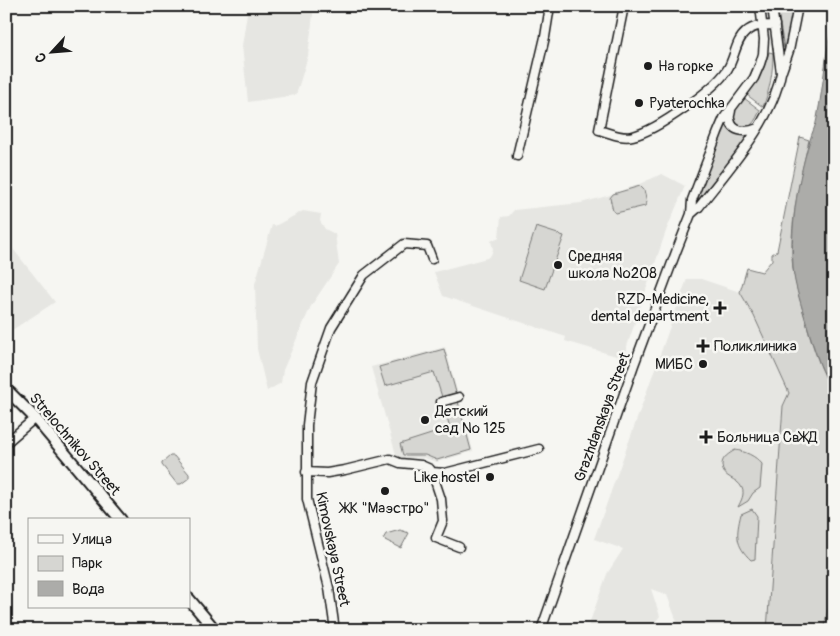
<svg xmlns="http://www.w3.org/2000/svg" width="840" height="636" viewBox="0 0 840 636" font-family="Pangolin,sans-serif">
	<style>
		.built { fill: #e6e6e2 }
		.green { fill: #d6d6d2; stroke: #797977 }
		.water { fill: #acaca9; stroke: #727271 }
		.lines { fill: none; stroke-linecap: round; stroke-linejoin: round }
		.minor-casing { stroke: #1c1c1c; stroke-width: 11 }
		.major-casing { stroke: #1c1c1c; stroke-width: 14 }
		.minor { stroke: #f6f6f2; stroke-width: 8 }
		.major { stroke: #f6f6f2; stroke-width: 10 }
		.poi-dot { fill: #1c1c1c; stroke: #f6f6f2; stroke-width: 2 }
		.labels { text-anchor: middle; stroke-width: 5; stroke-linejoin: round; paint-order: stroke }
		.poi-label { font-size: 15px; fill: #1c1c1c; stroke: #f6f6f2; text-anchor: start }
		.street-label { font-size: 15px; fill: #1c1c1c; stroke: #f6f6f2 }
	</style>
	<rect width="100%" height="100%" fill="#f6f6f2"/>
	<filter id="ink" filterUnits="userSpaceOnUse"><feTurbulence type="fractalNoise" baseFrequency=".02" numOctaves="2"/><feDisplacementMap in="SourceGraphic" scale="10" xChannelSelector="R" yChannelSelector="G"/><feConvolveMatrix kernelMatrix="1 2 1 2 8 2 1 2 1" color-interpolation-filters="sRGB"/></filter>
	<g filter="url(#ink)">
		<path class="built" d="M246,6H314L308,56L296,95L248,102L242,46L247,13Z
			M662,174L685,186L666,231L623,358L565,341L566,337L443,296L434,272L487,258L491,255L493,249L491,241L499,237L501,217L509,216L514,210L581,203L607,196L637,185Z
			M303,211L321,214L320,221L325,229L335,234L339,264L311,306L283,370L281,383L267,391L257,349L255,284L272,225L275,226Z
			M6,240L55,302L6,334Z
			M687,279H701L740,292L754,316L789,393L783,406L767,630H680L667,595L651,589L660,616L649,630H587L607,574L623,549L594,539Z
			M445,347L473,451L437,462L424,458H397L371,367Z"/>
		<path class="green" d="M777,6H795L784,48Z
			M769,52L773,53C773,72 770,89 763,107L747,95C757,81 765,69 769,52Z
			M744,98L760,110C758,115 755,121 752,124C745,132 732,126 733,115C734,109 741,103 744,98Z
			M727,122C732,133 736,136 749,135L693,210L722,132Z
			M800,137L809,140C800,180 788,227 793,269C796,288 802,306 807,325C813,348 821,372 834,392V585L823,630H767L783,406L789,393L754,316L740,292L747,268L762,272L772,260V254L777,251Z
			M640,186L644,190L647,202L645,206L616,213L613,211L610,198L613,194Z
			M536,227L564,236L545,289L519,280Z
			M444,349L457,396L443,400L434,372L385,386L379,367Z
			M457,398L471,450L437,460L425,455H403L400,444L450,428L443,402Z
			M735,450C744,451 756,456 762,464L760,488L753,493L748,501L738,507C741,501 745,494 742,488C737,477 722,479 722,465C722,457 729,454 735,450Z
			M170,456H174L189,474V478L181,484H177L162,465V463Z
			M752,509L757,516L755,559L751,560C735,545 736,535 741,514Z
			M400,530L409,533L401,548L383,539L386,534Z"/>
		<path class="water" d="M834,13V392C819,369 812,341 804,315C800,300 794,283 793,267C792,251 792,234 794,218C796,194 803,162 810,140C812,132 816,126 817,118C824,83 826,48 834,13Z"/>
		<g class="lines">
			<g class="minor-casing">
				<path id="minor" d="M624,6L599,130C610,133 622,139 633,136C657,130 714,90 727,70C735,58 735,41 746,32C753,25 766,25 775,25
					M782,71L789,51L798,6
					M731,110C731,113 729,116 730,119C732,134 748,132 758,128
					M517,156L545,37L550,6
					M691,214L699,207C729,168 772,122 781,73L772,6
					M441,402L459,397
					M6,443L35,418
					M306,472L327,473L345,470L390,459L400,463L421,465L430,469L432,472L445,473L539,449
					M432,472L441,499L443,521L436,538L459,547
					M335,630L329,588L307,499V425L312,382L331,328L364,275L404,244L427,246L432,259
					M541,630L634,365L676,252L691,214L692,200L718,132L724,118L754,78L760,64L763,54L764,39L760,6"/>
			</g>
			<g class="major-casing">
				<path id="major" d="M6,389L35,418L121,520
					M189,599L215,630"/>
			</g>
			<use href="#minor" class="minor"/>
			<use href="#major" class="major"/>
		</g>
	</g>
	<g class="poi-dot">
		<circle cx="648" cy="66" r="5"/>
		<circle cx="639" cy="103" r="5"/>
		<circle cx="558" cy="265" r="5"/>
		<path d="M717.5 300.5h5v5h5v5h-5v5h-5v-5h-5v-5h5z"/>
		<path d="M700.5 338.5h5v5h5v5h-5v5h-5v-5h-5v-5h5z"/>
		<circle cx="703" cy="364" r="5"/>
		<circle cx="425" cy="420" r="5"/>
		<path d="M703.5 429.5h5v5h5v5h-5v5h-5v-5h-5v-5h5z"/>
		<circle cx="490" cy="477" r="5"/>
		<circle cx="385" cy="491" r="5"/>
	</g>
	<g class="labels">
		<g class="poi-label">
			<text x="658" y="71">На горке</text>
			<text x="649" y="108">Pyaterochka</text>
			<text x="568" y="261">Средняя<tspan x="568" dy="17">школа №208</tspan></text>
			<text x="709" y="304" text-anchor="end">RZD-Medicine,<tspan x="709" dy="17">dental department</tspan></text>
			<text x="714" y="351">Поликлиника</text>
			<text x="693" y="369" text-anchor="end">МИБС</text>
			<text x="435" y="416">Детский<tspan x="435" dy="17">сад № 125</tspan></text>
			<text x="717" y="442">Больница СвЖД</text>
			<text x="480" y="482" text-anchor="end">Like hostel</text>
			<text x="385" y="513" text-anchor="middle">ЖК "Маэстро"</text>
		</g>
		<g class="street-label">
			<text transform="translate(602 417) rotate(-70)" y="5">Grazhdanskaya Street</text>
			<text transform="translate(75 444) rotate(49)" y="5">Strelochnikov Street</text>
			<text transform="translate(333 549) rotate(78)" y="5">Kimovskaya Street</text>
		</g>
	</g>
	<rect width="840" height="636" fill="none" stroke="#f6f6f2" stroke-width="25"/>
	<rect x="12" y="12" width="815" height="611" fill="none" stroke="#1c1c1c" stroke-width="2" filter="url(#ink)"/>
	<rect x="28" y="518" width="162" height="90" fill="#f6f6f2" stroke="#9f9f9c"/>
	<rect x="38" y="535" width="25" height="8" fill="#f6f6f2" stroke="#9f9f9c"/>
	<text x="72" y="544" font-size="15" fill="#1c1c1c">Улица</text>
	<rect x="38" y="556" width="25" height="15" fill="#d6d6d2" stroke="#9f9f9c"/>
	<text x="72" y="568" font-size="15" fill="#1c1c1c">Парк</text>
	<rect x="38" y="581" width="25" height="15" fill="#acaca9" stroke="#9f9f9c"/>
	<text x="72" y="594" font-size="15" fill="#1c1c1c">Вода</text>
	<g transform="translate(52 52) rotate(244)" stroke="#f6f6f2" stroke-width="4" paint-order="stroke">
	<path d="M0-4L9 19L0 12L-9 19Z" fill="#1c1c1c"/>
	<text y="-8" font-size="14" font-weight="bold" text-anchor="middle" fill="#1c1c1c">С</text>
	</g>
</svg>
